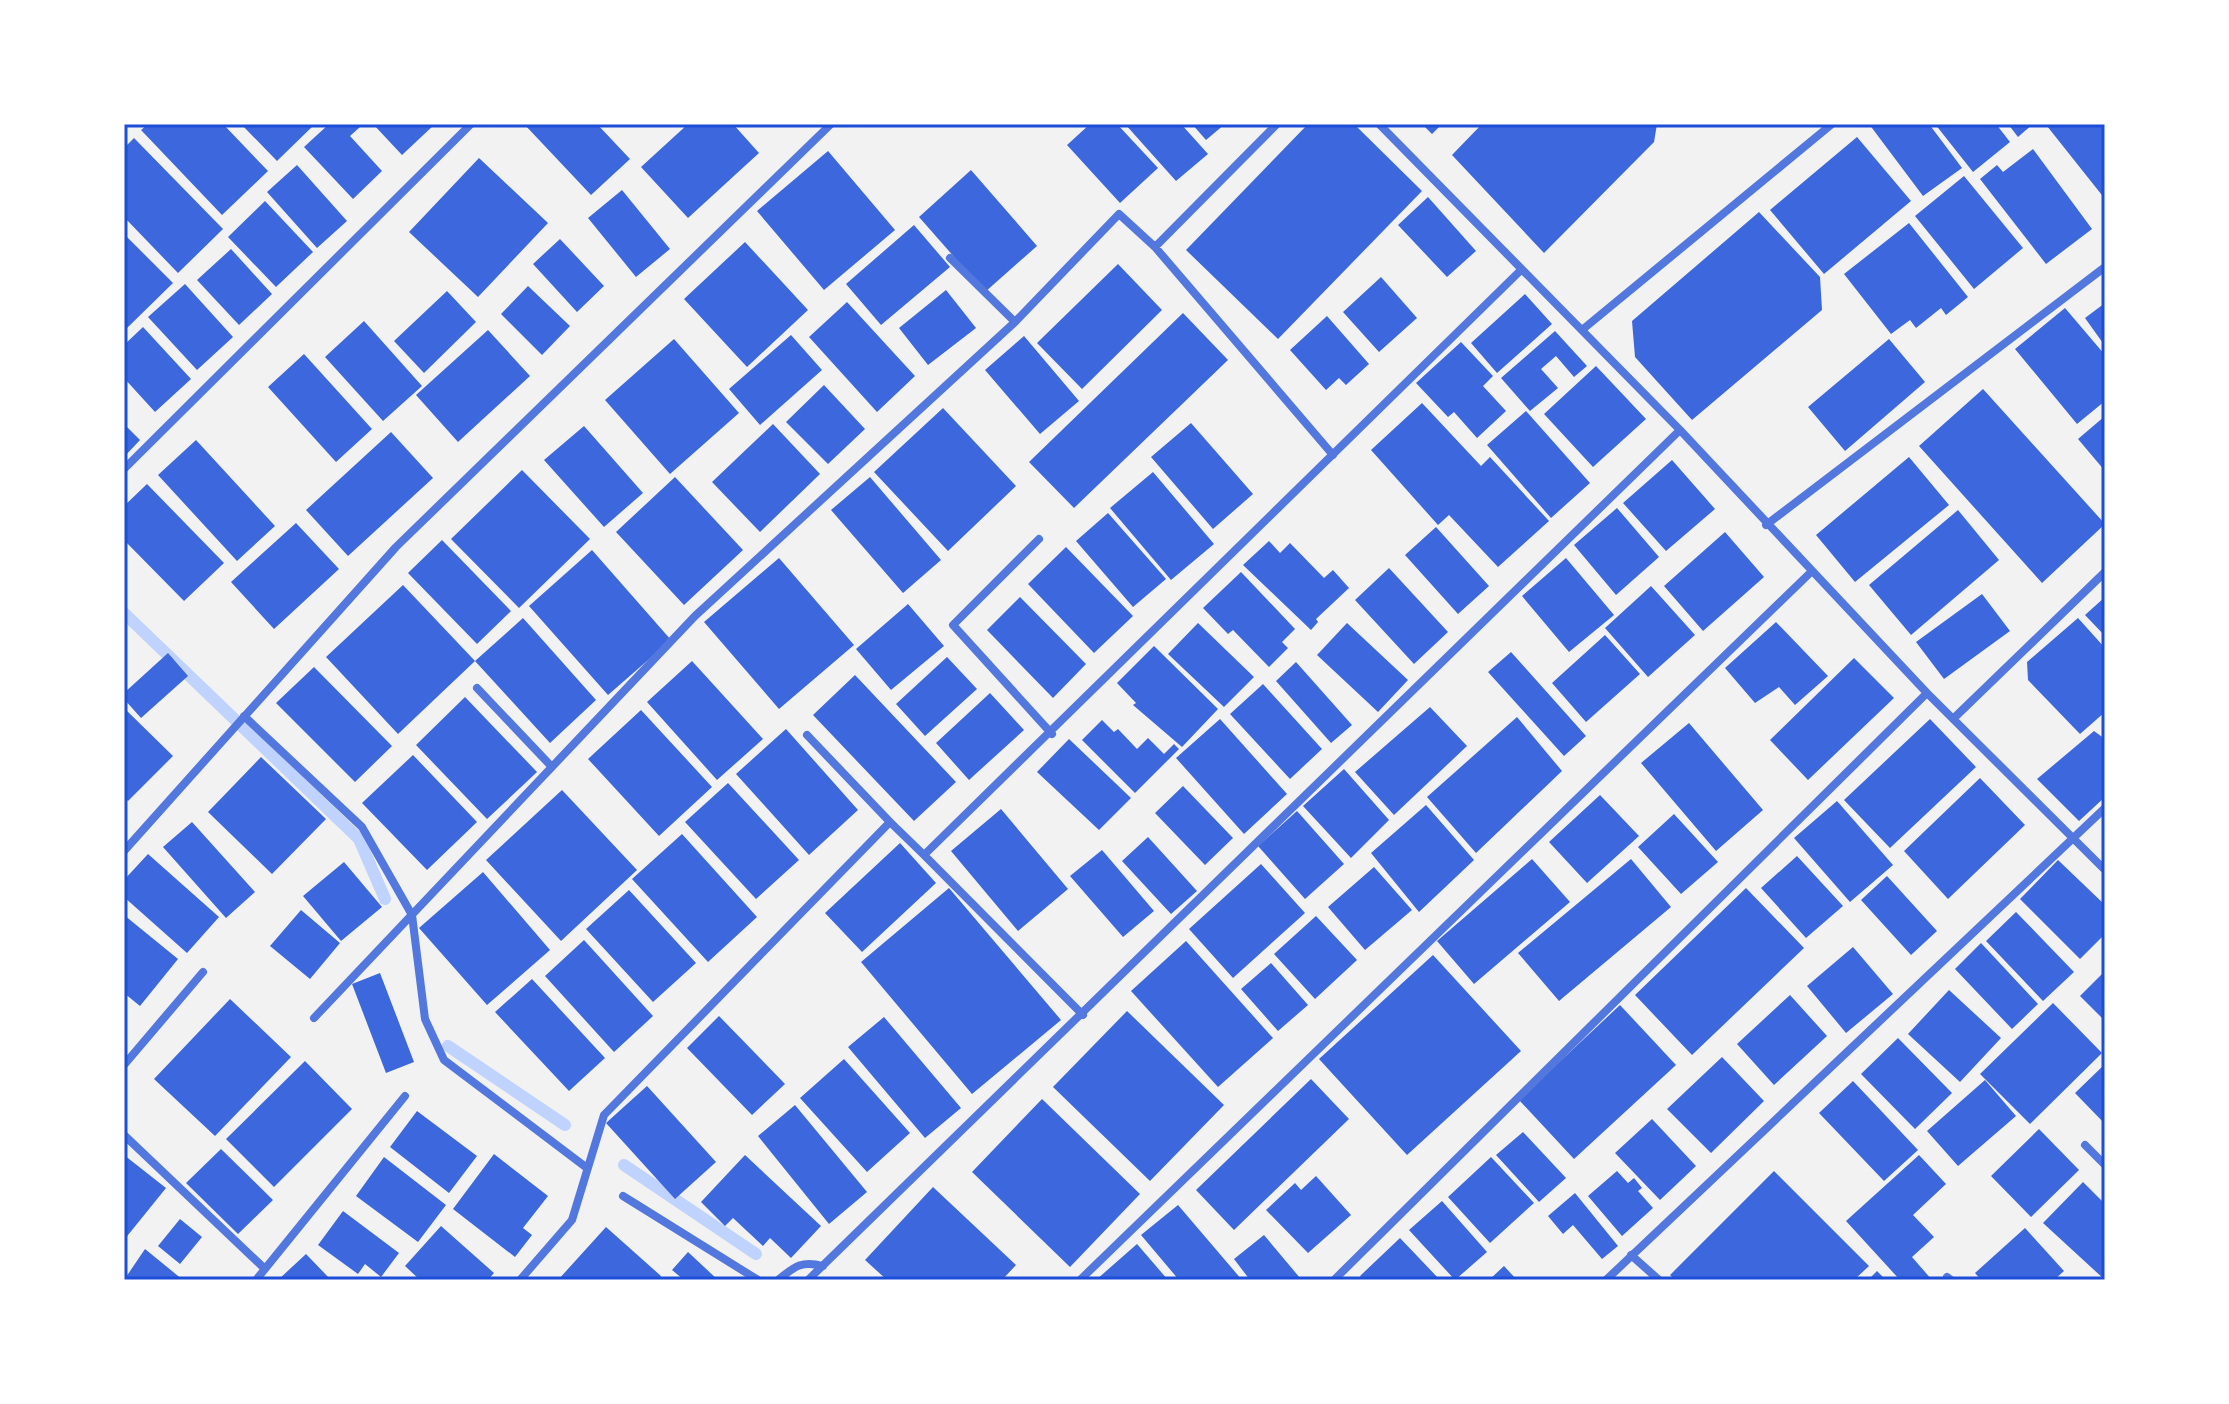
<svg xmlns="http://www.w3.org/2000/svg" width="2229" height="1404" viewBox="0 0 2229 1404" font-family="'Noto Serif',serif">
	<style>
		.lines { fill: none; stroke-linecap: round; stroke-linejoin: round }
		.stream { stroke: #bfd3fe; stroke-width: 12 }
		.building { fill: #3d67dc }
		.minor { stroke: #5277de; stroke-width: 8 }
		.neatline { fill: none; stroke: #1d4ed8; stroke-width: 3 }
	</style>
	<rect width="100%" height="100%" fill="#f2f2f2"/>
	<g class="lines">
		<path class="stream" d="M124,613L359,839L385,899
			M448,1046L565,1125
			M624,1165L756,1254"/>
	</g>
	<path class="building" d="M148,124H223L268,171L222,215L141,130Z
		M241,124H315L277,161Z
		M329,124H358L360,127L350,136L382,171L353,199L304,147Z
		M373,124H435L402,155Z
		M524,124H597L630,159L591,195Z
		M688,124H733L759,153L688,218L641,167Z
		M1090,124H1117L1158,168L1120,203L1067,145Z
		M1125,124H1181L1208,154L1176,181Z
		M1192,124H1225L1206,140Z
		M1308,124H1354L1422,191L1278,339L1186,250Z
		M1422,124H1442L1432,134Z
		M1482,124H1657L1654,142L1544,253L1452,155Z
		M1869,124H1929L1962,168L1923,196Z
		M1935,124H1996L2010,142L1973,172Z
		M2008,124H2033L2018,137Z
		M2050,124H2105V199L2047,126Z
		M1857,137L1911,201L1824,274L1770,210Z
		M134,138L223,229L178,273L124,217V148Z
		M2033,149L2092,229L2046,264L1980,179L1997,165L2003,172Z
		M828,151L895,230L824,290L757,211Z
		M479,158L548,223L478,297L409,232Z
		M297,165L347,221L317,248L267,192Z
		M971,170L1037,246L985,292L919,217Z
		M1964,176L2023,248L1974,289L1915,216Z
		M622,190L670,249L636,277L588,218Z
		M1428,197L1476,251L1447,277L1398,225Z
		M265,201L313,252L276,287L228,237Z
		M1759,212L1820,277L1822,310L1692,420L1635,357L1632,321Z
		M1909,223L1968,297L1946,315L1941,308L1916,328L1910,320L1891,334L1844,274Z
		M914,225L950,267L881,325L846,284Z
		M124,234L173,283L126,329L124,327Z
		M560,239L604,286L577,312L533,264Z
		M745,242L808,310L747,367L684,299Z
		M231,249L272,294L239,325L197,280Z
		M1118,264L1162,310L1082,389L1037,343Z
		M1381,277L1417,318L1379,352L1343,312Z
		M185,284L233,337L197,370L148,317Z
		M528,286L570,326L542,355L501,314Z
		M946,290L976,328L928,365L899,328Z
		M447,291L476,322L424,373L394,341Z
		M1525,294L1552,324L1497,373L1471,343Z
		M847,302L915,376L877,412L809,337Z
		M2105,303V346L2085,318Z
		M2065,308L2105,355V401L2077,424L2015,349Z
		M1183,313L1228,360L1074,508L1029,462Z
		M1327,316L1369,364L1346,385L1339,378L1326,390L1290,350Z
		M364,321L422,386L383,421L325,357Z
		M143,327L191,379L155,412L124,378V345Z
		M488,330L530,376L458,442L416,395Z
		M1555,331L1587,366L1574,377L1556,356L1541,369L1558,388L1530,411L1501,378Z
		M791,335L822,370L760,425L729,389Z
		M1024,336L1079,401L1040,434L985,370Z
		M674,339L739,413L670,474L605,400Z
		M1889,339L1925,382L1845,451L1808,407Z
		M1461,342L1493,376L1483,386L1506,411L1477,438L1454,412L1448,417L1416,383Z
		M304,354L372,429L336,462L268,387Z
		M1596,366L1646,419L1593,467L1544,414Z
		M824,385L865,429L828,464L786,422Z
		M1983,389L2105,524L2042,583L1919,446Z
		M1422,403L1481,466L1490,457L1549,521L1498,567L1449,515L1438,525L1371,450Z
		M943,408L1016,486L948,551L874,472Z
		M1526,411L1590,483L1551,518L1487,445Z
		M2105,416V471L2078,439Z
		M1191,423L1253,494L1213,529L1151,457Z
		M124,424L140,440L124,457Z
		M773,424L820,474L760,532L712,482Z
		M584,426L643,493L604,527L544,460Z
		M391,432L433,478L348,556L306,510Z
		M196,440L275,526L237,561L158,475Z
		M1909,457L1949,505L1855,582L1816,535Z
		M1672,460L1715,509L1666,551L1623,503Z
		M522,470L590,539L519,608L451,539Z
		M1153,472L1214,544L1171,580L1110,508Z
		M675,477L743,550L684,605L616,532Z
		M870,477L941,560L903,593L831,510Z
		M147,484L224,563L184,601L124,540V506Z
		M1617,508L1659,557L1616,595L1574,545Z
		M1958,510L1999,560L1911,635L1869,585Z
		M1108,513L1166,579L1133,607L1076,541Z
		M296,523L339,569L274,629L231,582Z
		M1436,527L1489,586L1458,614L1405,555Z
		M1725,532L1764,577L1703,631L1664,586Z
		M442,540L511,611L477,644L408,573Z
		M1269,541L1280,553L1290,543L1324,578L1333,570L1349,588L1316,619L1318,622L1311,630L1243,565Z
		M1066,547L1133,616L1094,653L1028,584Z
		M592,550L671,640L608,695L529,606Z
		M779,558L854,645L779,709L704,622Z
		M1566,558L1614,615L1569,652L1522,596Z
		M1389,568L1448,632L1414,664L1355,600Z
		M1241,572L1295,629L1282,642L1288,648L1269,667L1233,630L1228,634L1203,608Z
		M403,585L475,661L398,734L326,657Z
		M1651,586L1695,635L1648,677L1605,628Z
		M1982,594L2010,631L1944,679L1916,642Z
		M1020,597L1086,664L1053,698L987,630Z
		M2105,597V636L2085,615Z
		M908,604L944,646L891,690L856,649Z
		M523,618L596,700L550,743L475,661Z
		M2078,618L2105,648V712L2080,734L2028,680L2027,662Z
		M1776,622L1828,676L1795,705L1779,687L1755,703L1725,668Z
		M1198,623L1254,677L1224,707L1168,654Z
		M1347,623L1408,680L1378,712L1317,655Z
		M1605,635L1640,674L1586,722L1552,683Z
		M1154,646L1218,709L1182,747L1133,705L1136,703L1117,683Z
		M1511,652L1586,736L1564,756L1488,672Z
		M168,653L188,676L141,718L124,699V693Z
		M947,657L977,689L925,736L896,704Z
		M1854,658L1894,698L1808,780L1770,740Z
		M692,661L763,739L717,780L647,702Z
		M1296,662L1352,725L1331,743L1276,681Z
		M314,667L392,746L355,782L276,703Z
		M855,675L956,782L914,821L813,715Z
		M1263,684L1322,749L1290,779L1230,714Z
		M990,693L1024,730L969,780L936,743Z
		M465,697L537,772L487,819L416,745Z
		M1430,707L1467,746L1394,815L1355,772Z
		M124,708L173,756L128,801L124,797Z
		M641,710L712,787L659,836L588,759Z
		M1517,717L1562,771L1476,853L1427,797Z
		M1220,719L1287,794L1244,834L1176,758Z
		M1930,719L1976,767L1890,848L1844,800Z
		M1102,720L1114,732L1118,729L1137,749L1148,738L1164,754L1174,744L1179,749L1135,793L1082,740Z
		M1689,723L1763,810L1716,851L1641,763Z
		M786,729L858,810L809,855L736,774Z
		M2094,731L2105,739V797L2079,821L2037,779Z
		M1069,739L1131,798L1099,830L1037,772Z
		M413,755L477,822L427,870L362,803Z
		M261,757L326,819L272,874L208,812Z
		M1344,769L1389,820L1351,858L1303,806Z
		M1980,778L2025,825L1948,899L1904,851Z
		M728,783L799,860L756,899L685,822Z
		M1183,786L1233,838L1205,865L1155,813Z
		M562,790L637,870L561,941L486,860Z
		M1600,795L1639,836L1587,883L1549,842Z
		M1837,801L1893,865L1850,902L1794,838Z
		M1426,805L1474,860L1419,912L1371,853Z
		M1001,809L1068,889L1018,931L951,851Z
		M1297,811L1344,864L1305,899L1258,846Z
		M1674,814L1718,862L1681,894L1638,847Z
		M192,822L255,892L226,918L163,847Z
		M682,834L757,917L708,962L632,879Z
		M1148,837L1197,891L1171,914L1122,861Z
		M900,843L936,883L862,952L825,913Z
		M1102,850L1154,911L1123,937L1070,876Z
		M148,854L219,917L187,953L124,897V880Z
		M1797,856L1843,906L1806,938L1761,888Z
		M1532,859L1570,902L1474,984L1437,941Z
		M1631,859L1671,907L1559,1001L1518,953Z
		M2058,860L2105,905V934L2080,959L2020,899Z
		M344,862L382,907L341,941L303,896Z
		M1261,864L1305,913L1233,978L1189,929Z
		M1374,867L1412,910L1365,950L1328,907Z
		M483,872L550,950L487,1005L419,928Z
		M1887,876L1937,931L1911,955L1861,900Z
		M949,888L1061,1020L972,1094L861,962Z
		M1746,888L1804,948L1692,1055L1635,995Z
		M629,890L696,963L653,1002L586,929Z
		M301,910L340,943L310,979L270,946Z
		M2016,912L2074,972L2043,1001L1986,941Z
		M124,915L178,959L140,1006L124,993Z
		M1316,916L1357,960L1315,999L1274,954Z
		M584,940L653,1016L614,1052L545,976Z
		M1186,941L1273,1038L1218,1087L1131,991Z
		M1981,943L2038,1004L2012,1029L1955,969Z
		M1853,947L1893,994L1846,1033L1807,986Z
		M1433,955L1521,1051L1407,1155L1319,1059Z
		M1271,963L1308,1005L1278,1031L1241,989Z
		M2105,971V1021L2080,996Z
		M380,973L414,1062L386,1073L352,984Z
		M532,979L605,1058L569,1091L495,1012Z
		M1949,990L2001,1038L1960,1082L1908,1034Z
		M1790,995L1827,1036L1774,1085L1737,1044Z
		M230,999L291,1057L215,1136L154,1079Z
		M2053,1003L2102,1053L2030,1124L1980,1074Z
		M1620,1005L1676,1065L1574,1159L1519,1100Z
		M1127,1011L1224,1105L1150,1181L1053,1087Z
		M719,1016L785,1084L752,1115L687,1048Z
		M884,1017L961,1108L925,1138L848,1047Z
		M1898,1038L1952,1093L1915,1129L1861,1074Z
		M1722,1057L1764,1101L1711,1153L1667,1109Z
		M844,1059L910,1133L867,1172L800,1098Z
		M305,1061L352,1109L274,1187L226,1139Z
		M2105,1064V1124L2075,1093Z
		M1311,1079L1349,1119L1234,1230L1196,1190Z
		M1985,1080L2016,1116L1958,1166L1927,1131Z
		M1853,1081L1918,1150L1884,1181L1819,1113Z
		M647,1086L716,1162L675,1199L606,1123Z
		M1042,1099L1140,1194L1070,1267L972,1172Z
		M795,1105L867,1192L829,1224L758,1136Z
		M417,1111L477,1156L449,1193L390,1147Z
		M1652,1119L1696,1166L1660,1200L1615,1153Z
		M2039,1129L2079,1170L2031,1217L1991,1176Z
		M1523,1132L1566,1178L1539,1202L1496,1155Z
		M221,1149L273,1200L238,1234L186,1183Z
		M494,1154L548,1196L523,1228L532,1235L515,1257L453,1209Z
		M124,1155L166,1188L124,1240Z
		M745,1155L821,1226L791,1258L770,1238L763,1246L733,1218L725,1226L701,1202Z
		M1919,1155L1946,1184L1913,1215L1934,1237L1912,1257L1932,1280H1900L1846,1221Z
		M384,1157L446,1205L418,1242L356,1196Z
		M1491,1157L1534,1203L1490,1243L1448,1197Z
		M1617,1171L1628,1183L1634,1178L1642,1188L1638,1191L1653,1208L1622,1236L1588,1196Z
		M1774,1171L1869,1266L1854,1280H1675L1670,1275Z
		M1316,1176L1351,1215L1308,1253L1266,1210L1295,1183L1301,1190Z
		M2083,1182L2105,1204V1280L2043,1223Z
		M933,1187L1016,1265L1002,1280H887L865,1260Z
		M1575,1193L1618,1246L1602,1259L1573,1225L1563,1234L1548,1216Z
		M1442,1201L1487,1252L1455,1280L1409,1230Z
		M1178,1205L1242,1280H1179L1141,1235Z
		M343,1211L399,1253L381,1277L365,1264L358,1274L318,1245Z
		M180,1219L202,1237L180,1264L158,1246Z
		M441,1226L494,1273L488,1280H420L405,1266Z
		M606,1227L661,1276L658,1280H558Z
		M2025,1228L2064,1271L2054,1280H1981L1975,1273Z
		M1264,1235L1300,1278L1298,1280H1250L1234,1259Z
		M1400,1238L1440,1280H1363L1360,1276Z
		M1137,1244L1168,1280H1096Z
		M145,1249L183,1280H124Z
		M688,1252L718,1280H684L672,1270Z
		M306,1254L331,1280H278Z
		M1504,1266L1517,1280H1489Z
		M1877,1271L1886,1280H1868Z"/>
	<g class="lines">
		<path class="minor" d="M1379,124L1680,430L1927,693L2105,870
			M1155,247L1277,124
			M950,258L1015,322
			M1582,330L1832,124
			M124,469L471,124
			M1766,525L2105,267
			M1039,539L953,625L1052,734
			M477,688L552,767
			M244,716L362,827L412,915L425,1019L444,1060L587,1168
			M1953,719L2105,572
			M807,735L890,822
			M124,851L396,547L831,124
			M924,855L1083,1015
			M314,1018L695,616L1015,322L1119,214L1155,247L1333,455
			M124,1065L203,972
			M124,1135L265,1269
			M2085,1145L2105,1165
			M623,1196L758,1280
			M1631,1255L1659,1280
			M1947,1277L1951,1280
			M256,1280L405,1096
			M520,1280L572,1220L604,1115L890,822L924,855L1521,270
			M778,1280C794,1267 801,1260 823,1266
			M808,1280L1680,430
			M1080,1280L1811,572
			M1334,1280L1927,693
			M1606,1280L2105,808"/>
	</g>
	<rect width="2229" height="1404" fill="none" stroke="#ffffff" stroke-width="252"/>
	<rect x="126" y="126" width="1977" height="1152" class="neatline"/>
</svg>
